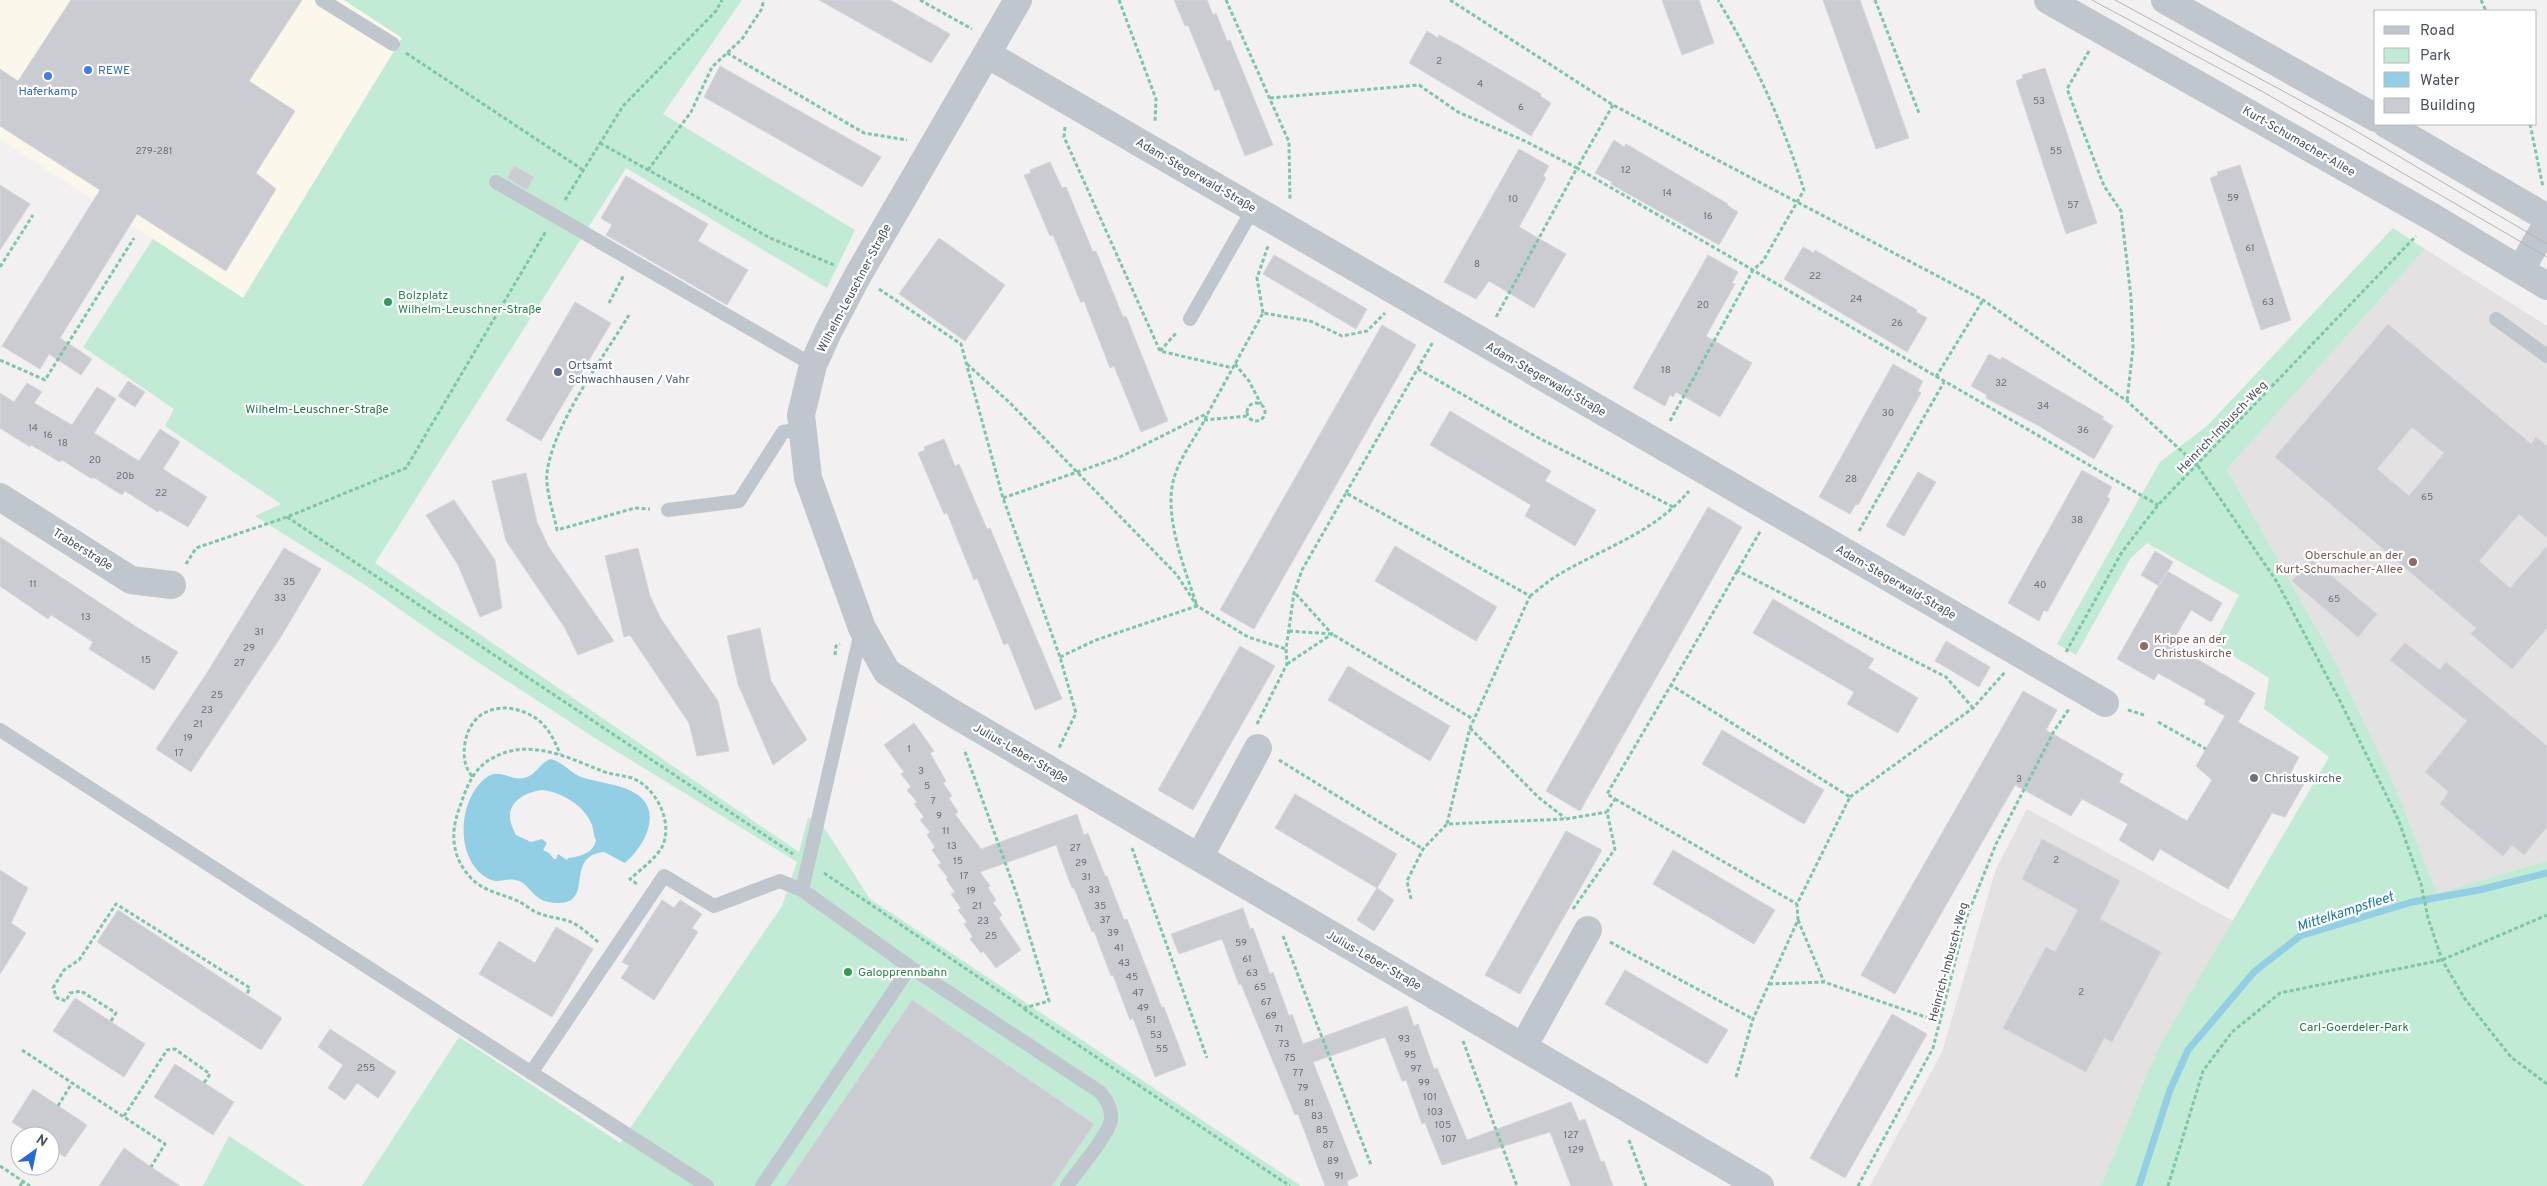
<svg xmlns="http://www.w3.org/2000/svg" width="2547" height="1186" viewBox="0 0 2547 1186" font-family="Overpass,sans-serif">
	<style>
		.commercial { fill: #fbf7eb }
		.education { fill: #e3e1e1 }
		.green { fill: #c2ebd5 }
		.water { fill: #93cfe4; fill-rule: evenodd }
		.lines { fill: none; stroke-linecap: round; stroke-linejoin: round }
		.stream { stroke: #93cfe4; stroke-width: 7 }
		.building { fill: #caccd2; stroke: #d4d6db; fill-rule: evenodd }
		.path { stroke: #7dc6a7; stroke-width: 3; stroke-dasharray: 4 2.5; stroke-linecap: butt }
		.service { stroke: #bfc6cd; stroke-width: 14 }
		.minor { stroke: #bfc6cd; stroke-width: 28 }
		.tertiary { stroke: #bfc6cd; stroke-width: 28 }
		.tram { stroke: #b2b5b9; stroke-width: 1 }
		.shop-dot { fill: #3f7fe0; stroke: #fff; stroke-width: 2 }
		.leisure-dot { fill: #2e9e5b; stroke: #fff; stroke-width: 2 }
		.service-dot { fill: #5c6f8a; stroke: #fff; stroke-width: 2 }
		.education-dot { fill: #8d6e63; stroke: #fff; stroke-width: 2 }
		.worship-dot { fill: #6b7280; stroke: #fff; stroke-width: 2 }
		.labels { text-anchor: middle; stroke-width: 4.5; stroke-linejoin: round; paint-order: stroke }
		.number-label { font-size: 10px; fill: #69707a }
		.shop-label { font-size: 12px; fill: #366cbe; stroke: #fff; text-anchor: start }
		.street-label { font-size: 12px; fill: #49525c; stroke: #fff }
		.leisure-label { font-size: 12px; fill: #27864d; stroke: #fff; text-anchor: start }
		.service-label { font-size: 12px; fill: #4e5e75; stroke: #fff; text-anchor: start }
		.park-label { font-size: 12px; fill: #207750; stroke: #fff }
		.education-label { font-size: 12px; fill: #785e54; stroke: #fff; text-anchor: end }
		.worship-label { font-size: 12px; fill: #5b616d; stroke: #fff; text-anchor: start }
		.water-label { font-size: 14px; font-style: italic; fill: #197b9f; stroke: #fff }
	</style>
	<rect width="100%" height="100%" fill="#f2f0f0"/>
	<path class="commercial" d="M0,0H344L402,38L243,298L0,139Z"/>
	<path class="education" d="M2425,249L2547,326V861L2437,893L2395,786L2332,656L2227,469Z
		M2027,809L2233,921L2158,1048L2101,1186H1870L1942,1052L1996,869Z"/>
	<path class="green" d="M344,0H742L663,114L855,230L827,288L626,168L375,563L799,852L808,817L825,829L870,899L1301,1186H362L459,1037L620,1143L782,906L797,862L590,735L441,638L362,583L255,516L281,504L165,426L174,409L83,347L153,239L243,298L402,38Z
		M2393,228L2425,249L2227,469L2332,656L2395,786L2437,893L2547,861V1186H2101L2158,1048L2329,757L2264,709L2269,678L2214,644L2239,595L2147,543L2130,559L2076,655L2057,644L2160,462L2208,425Z
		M229,1136L305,1186H203Z"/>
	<path class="water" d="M551,759C562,762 570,772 581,777C598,783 617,783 633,792C665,809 645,846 625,863L604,852C563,856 596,904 557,903C531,903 531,882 515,880C506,878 499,884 489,879C454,861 457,799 487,777C499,768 512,781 524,778C536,776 540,762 551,759ZM542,790C562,792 585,806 592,825C594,831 593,835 596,840C594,853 579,857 568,858L567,860L558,854L556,859H554L549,853L543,850L547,843L542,839L531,842L516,835C501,809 516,794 542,790Z"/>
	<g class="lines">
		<path class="stream" d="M2139,1186L2170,1090L2188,1050L2254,972L2300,936L2412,902L2479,890L2547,873"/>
	</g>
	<path class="building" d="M71,0H302L249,81L295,111L256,173L276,189L226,271L137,214L60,338L92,359L81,375L49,354L40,369L2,346L100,190L0,126V69L18,81Z
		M819,0H890L950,34L931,63Z
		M1174,0H1207L1213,15L1216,13L1227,41L1230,40L1273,145L1245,156L1219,89L1215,91L1188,25L1185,26Z
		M1662,0H1699L1714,43L1682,55Z
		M1823,0H1860L1909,138L1876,149Z
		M1427,31L1438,38L1439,35L1460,46L1541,94L1540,96L1551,103L1531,136L1409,63Z
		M720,66L881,157L862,187L704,97Z
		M2045,68L2097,223L2066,234L2016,81L2023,78L2022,75Z
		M1614,140L1624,147L1626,144L1728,204L1727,205L1738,212L1719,245L1611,184L1612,182L1595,173Z
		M1519,149L1549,166L1543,176L1546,178L1519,227L1566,254L1534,308L1489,281L1476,299L1444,282Z
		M1050,162L1062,188L1066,187L1093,252L1096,251L1123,317L1126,316L1168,421L1141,432L1114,366L1110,368L1084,301L1081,303L1053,235L1050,236L1024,175L1031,173L1030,170Z
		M2240,165L2291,320L2261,330L2210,178L2218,175L2217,172Z
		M514,166L534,177L527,190L507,178Z
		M626,176L708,224L698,241L748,270L727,305L606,235L612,225L601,218Z
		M0,185L30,204L0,250Z
		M939,238L1005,285L965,341L899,294Z
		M1803,247L1814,253L1815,250L1835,262L1917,310L1916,312L1927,318L1907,352L1784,279Z
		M1274,255L1367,309L1356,329L1263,274Z
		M1708,255L1738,272L1732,283L1735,284L1706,336L1752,363L1720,417L1676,392L1673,397L1670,395L1665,406L1633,388Z
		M575,302L611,323L541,441L506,420Z
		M2388,324L2531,444L2536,437L2547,446V538L2519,514L2479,561L2510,588L2547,546V628L2512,669L2471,634L2476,628L2275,457ZM2412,427L2444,453L2409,496L2377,469Z
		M1382,325L1416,345L1254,629L1220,610Z
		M1989,354L2000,360L2002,357L2104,417L2102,419L2113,426L2094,459L2039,426L1986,398L1987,395L1971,386Z
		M1893,364L1923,381L1918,391L1921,393L1858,505L1856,504L1850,514L1819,497Z
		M128,381L145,392L135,407L118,396Z
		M27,383L42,392L34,403L72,425L97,387L116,399L94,433L139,461L160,429L180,442L163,469L207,497L188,527L159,510L158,512L125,491L122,495L93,477L92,479L62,460L60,462L31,445L30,447L0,428V393L14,402Z
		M1450,411L1551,471L1545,481L1596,510L1575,546L1525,516L1531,505L1430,445Z
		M944,439L955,466L959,464L987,529L990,528L1062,699L1035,710L1008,643L1004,645L977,578L974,580L947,513L944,514L918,453L925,450L924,447Z
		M2082,470L2112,487L2107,497L2110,499L2047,612L2044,610L2039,621L2008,603Z
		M1918,472L1936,482L1904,536L1886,526Z
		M526,473L537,522L548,546L614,641L578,655L565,628L506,541L492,481Z
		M454,500L495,560L502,608L480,617L458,565L426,515Z
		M1708,507L1742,527L1580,811L1546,791Z
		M0,537L138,628L178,652L154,690L89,649L93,642L51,615L48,619L0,586Z
		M1395,546L1497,607L1476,641L1375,581Z
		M284,548L321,569L282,635L191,772L156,749L205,676Z
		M638,548L650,596L661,619L718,701L729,751L697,756L689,723L630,635L624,637L605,556Z
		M2155,551L2173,562L2159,586L2141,575Z
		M2311,559L2377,614L2358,637L2292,581Z
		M2167,571L2222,603L2211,622L2191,610L2171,644L2255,693L2238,722L2299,757L2291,772L2305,782L2285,817L2272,813L2228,889L2160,849L2153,861L2119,840L2128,824L2082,799L2071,816L2015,785L1895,994L1861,975L2023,691L2057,710L2046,730L2123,774L2119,782L2187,821L2212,780L2196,766L2225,716L2204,704L2206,700L2158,673L2154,680L2117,659Z
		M1773,599L1874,659L1868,668L1918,698L1898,733L1847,704L1854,692L1753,633Z
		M760,628L771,681L807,740L773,765L738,684L727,636Z
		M1946,641L1990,667L1979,687L1935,661Z
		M2405,643L2440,670L2446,662L2547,746V827L2524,855L2512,845L2503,856L2440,804L2449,792L2425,772L2467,721L2390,660Z
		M1240,646L1275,666L1193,810L1158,790Z
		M1348,666L1450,726L1430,761L1328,700Z
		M914,723L934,751L930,753L946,781L943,783L952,796L949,798L958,812L955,814L981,849L1077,814L1084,835L1088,833L1105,876H1107L1124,920L1127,919L1162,1008L1164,1007L1186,1065L1155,1077L1133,1018L1130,1020L1113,975L1111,976L1094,931L1092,932L1074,888H1072L1056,845L980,872L990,886L988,888L996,900L993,903L1002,915L999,918L1021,950L996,968L983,951L981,953L970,939L973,937L964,924L967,922L958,910L961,908L951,894L955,892L946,879L948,878L938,865L941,863L932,850L935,847L927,835L930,832L920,820L924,817L914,804L917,802L907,790L911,787L901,774L904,772L884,745Z
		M1722,730L1824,790L1804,824L1702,764Z
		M1295,794L1397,854L1377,888L1275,828Z
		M1566,831L1602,850L1520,994L1485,975Z
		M2042,839L2120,881L2100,919L2161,952L2112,1042L2104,1038L2086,1072L2003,1028L2046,947L2055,952L2078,910L2022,879Z
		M1673,850L1775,910L1754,944L1653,884Z
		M0,870L28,888L11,923L26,933L0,974Z
		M1377,888L1394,900L1374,931L1357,920Z
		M662,900L674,908L680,900L702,914L692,928L698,932L654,1000L621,978L629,966L622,962Z
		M1243,908L1250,929L1253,928L1270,974L1273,972L1289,1016L1292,1014L1303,1044L1407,1006L1414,1026L1418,1024L1434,1069L1437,1068L1467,1140L1571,1102L1579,1121L1585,1119L1601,1162L1604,1161L1613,1186H1571L1550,1132L1442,1165L1425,1123L1422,1124L1406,1080L1402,1081L1385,1037L1313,1062L1358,1176L1347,1181L1348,1186H1325L1298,1114L1295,1115L1241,984L1239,985L1222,939L1179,954L1171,934Z
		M118,910L282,1018L261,1050L97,942Z
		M556,927L593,949L552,1017L479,974L499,941L535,963Z
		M1625,970L1728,1030L1707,1064L1605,1004Z
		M75,998L145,1044L124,1077L53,1031Z
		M912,1000L1094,1124L1052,1186H785Z
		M1892,1014L1927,1034L1845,1178L1810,1158Z
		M330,1029L396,1072L378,1098L357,1083L345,1100L328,1088L343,1065L318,1047Z
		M175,1064L234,1102L213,1135L154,1097Z
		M33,1089L87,1125L65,1157L50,1147V1136H33L12,1122Z
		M124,1148L151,1167L180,1186H99Z"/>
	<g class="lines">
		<path class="path" d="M920,0L972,29
			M1119,0L1156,99L1155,123
			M1226,0L1289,142L1290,201
			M1450,0L1613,105L1983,300L2127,401L2198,466L2277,582L2340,701L2398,819L2421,884L2428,918L2442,960L2465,999L2511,1057L2547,1084
			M1875,0L1919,113
			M2481,0L2486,11
			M2089,51L2067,89L2104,186L2121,211L2131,297L2133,348L2127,401
			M406,53L583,170
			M727,53L864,133L907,140
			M1270,98L1419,85L1458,112L1525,141L1577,168L1495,319
			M1613,105L1577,168L2158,505
			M2530,124L2543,187
			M1065,127L1064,137L1160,351L1233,368
			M600,143L770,238L834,265
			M648,170L691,112L712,67L742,39L761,10L764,0
			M565,200L623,106L716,11L722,0
			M0,267L33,215
			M879,289L961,344L1003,498L1060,657L1076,713L1059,748
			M609,303L624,275
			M1263,313L1257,278L1268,246
			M629,315C603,358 553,424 547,473C545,488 554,514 557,530L635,508L650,509
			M1160,351L1177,332
			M0,360L45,380L134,238
			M967,364L1010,403L1177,575L1197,606L1248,637L1286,649
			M1235,364L1249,381L1261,404
			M1418,369L1537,437L1675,508
			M1936,377L1983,300
			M1247 412a9 9 0 1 1 18 0a9 9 0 1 1-18 0Z
			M1204,420L1248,416
			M1670,421L1753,270L1763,261L1804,190C1783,123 1754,60 1718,0
			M1346,493L1433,342
			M1003,498L1120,457L1208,413L1263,313L1310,321L1342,336L1367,331L1385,313
			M287,517L793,854
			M1859,531L1944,382
			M186,564L196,548L287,517L406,468L546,231
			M1736,570L1946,677L1973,708
			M1530,596C1539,589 1548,581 1558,575C1603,548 1654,533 1689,491
			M1289,631L1332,634L1473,719
			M2066,652L2122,552L2158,505L2416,236
			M835,655L836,646L840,644
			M1060,657L1096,640L1197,606C1185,569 1163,516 1174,478C1181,454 1198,435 1208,413
			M1287,664L1332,634L1295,593
			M2128,710L2144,715
			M2158,722L2206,749
			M1257,724L1287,664L1286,649L1294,593L1302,570L1346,493L1530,596L1470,728L1447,824
			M1470,728L1538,797L1565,818
			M1279,760L1423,849
			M472,776C464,766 463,755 465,743C471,706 508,699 537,719C548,727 555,741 560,754
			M1850,797L1973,708L2005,672
			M1615,799L1797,904
			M1132,848L1207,1058
			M824,873L1024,1008L1049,1001L1018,898L964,749
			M1411,899L1407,881L1423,849L1447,824L1566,819L1607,812
			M1573,909L1615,849L1607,812L1615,799L1607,794L1671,685
			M1798,920L1824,982
			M1283,936L1371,1165
			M598,942C590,935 580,926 571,922C562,918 551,918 541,914C533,912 526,905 518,901C503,894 484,892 471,878C453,859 450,836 458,812C465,792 471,770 491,759C527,737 567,757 602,771C612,775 622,775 632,778C656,787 674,823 662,847C655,859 640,870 630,879L637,884
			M1610,942L1753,1019
			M1769,984L1824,982L1940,1022
			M1024,1009L1290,1186
			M111,1021L116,1013L81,991L70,993L66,1001L57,998L53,988L64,970L79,960L116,904L250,988L246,995
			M1463,1041L1517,1186
			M22,1050L165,1144L151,1167
			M1736,1077L1753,1019L1798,920L1797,904L1850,797L1671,685L1761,530
			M58,1106L72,1083
			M124,1116L167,1050L175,1049L210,1074L204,1083
			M1629,1140L1646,1186
			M0,1166L30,1186
			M20,1186L23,1181
			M1858,1186L1933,1048L1966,919L1996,844L2054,731L2069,709
			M2168,1186L2203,1071L2232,1032L2280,993L2442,960L2547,915"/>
		<path class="service" d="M322,0L393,44
			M496,182L813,365
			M1190,319L1253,209
			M2496,319L2547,356
			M668,510L739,501L783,432L801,429
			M0,730L707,1186
			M910,967L1100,1092C1107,1100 1112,1109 1111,1120C1108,1136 1077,1171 1067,1186
			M531,1073L664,876L714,906L780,881L802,890
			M762,1186L910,967L802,890L861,632"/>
		<path class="minor" d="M1018,0L858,275L828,332L813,365L801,415L808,478L862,628L887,672L949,711L1760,1186
			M987,54L2105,703
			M0,497L131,580L172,585
			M1200,856L1258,748
			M1523,1047L1588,930"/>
		<path class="tertiary" d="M2048,0L2434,218L2547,286
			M2165,0L2376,118
			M2386,124L2547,218
			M2521,269L2547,224"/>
		<path class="tram" d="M2092,0L2265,93L2547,257
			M2115,0L2351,128L2547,244"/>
	</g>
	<g class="shop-dot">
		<circle cx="88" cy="70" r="5"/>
		<circle cx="48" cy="76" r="5"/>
	</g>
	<g class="leisure-dot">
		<circle cx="388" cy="302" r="5"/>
		<circle cx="848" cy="972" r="5"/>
	</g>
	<circle class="service-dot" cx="558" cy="372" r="5"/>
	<g class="education-dot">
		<circle cx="2413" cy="562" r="5"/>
		<circle cx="2144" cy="646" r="5"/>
	</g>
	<circle class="worship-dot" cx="2254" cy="778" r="5"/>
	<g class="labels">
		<g class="number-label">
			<text x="1439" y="64">2</text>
			<text x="1480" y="87">4</text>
			<text x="2039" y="104">53</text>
			<text x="1521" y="110">6</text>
			<text x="154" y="154">279-281</text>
			<text x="2056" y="154">55</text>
			<text x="1626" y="173">12</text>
			<text x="1667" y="196">14</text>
			<text x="2233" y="201">59</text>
			<text x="1513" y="202">10</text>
			<text x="2073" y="208">57</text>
			<text x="1708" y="219">16</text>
			<text x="2250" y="251">61</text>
			<text x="1477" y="267">8</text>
			<text x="1815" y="279">22</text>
			<text x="1856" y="302">24</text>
			<text x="2268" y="305">63</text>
			<text x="1703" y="308">20</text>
			<text x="1897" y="326">26</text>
			<text x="1666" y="373">18</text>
			<text x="2001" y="386">32</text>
			<text x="2043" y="409">34</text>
			<text x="1888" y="416">30</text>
			<text x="33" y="431">14</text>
			<text x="2083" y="433">36</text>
			<text x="48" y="438">16</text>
			<text x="63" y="446">18</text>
			<text x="95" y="463">20</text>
			<text x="125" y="479">20b</text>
			<text x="1851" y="482">28</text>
			<text x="161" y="496">22</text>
			<text x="2427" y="500">65</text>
			<text x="2077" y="523">38</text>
			<text x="289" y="585">35</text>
			<text x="33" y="587">11</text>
			<text x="2040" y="588">40</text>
			<text x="280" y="601">33</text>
			<text x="2334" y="602">65</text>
			<text x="86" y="620">13</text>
			<text x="259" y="635">31</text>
			<text x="249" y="651">29</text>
			<text x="146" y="663">15</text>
			<text x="239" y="666">27</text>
			<text x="217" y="698">25</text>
			<text x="207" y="713">23</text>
			<text x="198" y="727">21</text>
			<text x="188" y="741">19</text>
			<text x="909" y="752">1</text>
			<text x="179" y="756">17</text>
			<text x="921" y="774">3</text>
			<text x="2019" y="782">3</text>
			<text x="927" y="789">5</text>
			<text x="933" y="804">7</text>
			<text x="939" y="819">9</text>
			<text x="946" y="834">11</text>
			<text x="952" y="849">13</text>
			<text x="1075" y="851">27</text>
			<text x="2056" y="863">2</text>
			<text x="958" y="864">15</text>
			<text x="1081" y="866">29</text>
			<text x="964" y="879">17</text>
			<text x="1086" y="880">31</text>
			<text x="1094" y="893">33</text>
			<text x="971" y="894">19</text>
			<text x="977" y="909">21</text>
			<text x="1100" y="909">35</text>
			<text x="1105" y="923">37</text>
			<text x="983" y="924">23</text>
			<text x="1113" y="936">39</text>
			<text x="991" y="939">25</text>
			<text x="1241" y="946">59</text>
			<text x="1119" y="951">41</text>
			<text x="1247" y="962">61</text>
			<text x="1124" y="966">43</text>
			<text x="1252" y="976">63</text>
			<text x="1132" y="980">45</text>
			<text x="1260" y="990">65</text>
			<text x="2081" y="995">2</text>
			<text x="1138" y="996">47</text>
			<text x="1266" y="1005">67</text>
			<text x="1143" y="1011">49</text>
			<text x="1271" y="1019">69</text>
			<text x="1151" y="1023">51</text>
			<text x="1279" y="1032">71</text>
			<text x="1156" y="1038">53</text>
			<text x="1404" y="1042">93</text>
			<text x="1284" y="1047">73</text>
			<text x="1162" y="1052">55</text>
			<text x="1410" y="1058">95</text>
			<text x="1290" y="1061">75</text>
			<text x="366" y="1071">255</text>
			<text x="1416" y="1072">97</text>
			<text x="1298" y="1076">77</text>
			<text x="1424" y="1086">99</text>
			<text x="1303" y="1091">79</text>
			<text x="1430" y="1100">101</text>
			<text x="1309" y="1106">81</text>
			<text x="1435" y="1115">103</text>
			<text x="1317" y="1119">83</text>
			<text x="1443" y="1128">105</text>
			<text x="1322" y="1133">85</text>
			<text x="1571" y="1138">127</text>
			<text x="1449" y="1142">107</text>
			<text x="1328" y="1148">87</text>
			<text x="1576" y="1153">129</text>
			<text x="1333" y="1164">89</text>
			<text x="1339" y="1179">91</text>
		</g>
		<g class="shop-label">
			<text x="98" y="74">REWE</text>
			<text x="48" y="95" text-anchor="middle">Haferkamp</text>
		</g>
		<g class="street-label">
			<text transform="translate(2299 141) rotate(30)" y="4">Kurt-Schumacher-Allee</text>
			<text transform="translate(1196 175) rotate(30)" y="4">Adam-Stegerwald-Straße</text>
			<text transform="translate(854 288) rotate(-62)" y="4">Wilhelm-Leuschner-Straße</text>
			<text transform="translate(1546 379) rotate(30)" y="4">Adam-Stegerwald-Straße</text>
			<text transform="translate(2222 427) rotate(-46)" y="4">Heinrich-Imbusch-Weg</text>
			<text transform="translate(83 549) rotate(32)" y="4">Traberstraße</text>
			<text transform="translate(1896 582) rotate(30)" y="4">Adam-Stegerwald-Straße</text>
			<text transform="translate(1021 753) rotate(30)" y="4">Julius-Leber-Straße</text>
			<text transform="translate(1374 960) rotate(30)" y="4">Julius-Leber-Straße</text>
			<text transform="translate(1948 962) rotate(-75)" y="4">Heinrich-Imbusch-Weg</text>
		</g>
		<g class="leisure-label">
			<text x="398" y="299">Bolzplatz<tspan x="398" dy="14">Wilhelm-Leuschner-Straße</tspan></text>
			<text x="858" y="976">Galopprennbahn</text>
		</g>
		<g class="service-label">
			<text x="568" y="369">Ortsamt<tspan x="568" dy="14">Schwachhausen / Vahr</tspan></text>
		</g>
		<g class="park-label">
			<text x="317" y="413">Wilhelm-Leuschner-Straße</text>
			<text x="2354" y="1031">Carl-Goerdeler-Park</text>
		</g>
		<g class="education-label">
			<text x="2403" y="559">Oberschule an der<tspan x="2403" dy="14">Kurt-Schumacher-Allee</tspan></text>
			<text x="2154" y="643" text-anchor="start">Krippe an der<tspan x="2154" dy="14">Christuskirche</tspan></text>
		</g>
		<g class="worship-label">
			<text x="2264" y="782">Christuskirche</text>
		</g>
		<g class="water-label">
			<text transform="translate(2345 911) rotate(-18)" y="5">Mittelkampsfleet</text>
		</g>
	</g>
	<rect x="2374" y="10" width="162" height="115" fill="#ffffff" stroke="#b6babe"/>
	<rect x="2384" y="26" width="25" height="8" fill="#bfc6cd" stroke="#b6babe"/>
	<text x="2420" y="35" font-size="15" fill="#49525c">Road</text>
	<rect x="2384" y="48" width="25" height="15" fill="#c2ebd5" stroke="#b6babe"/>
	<text x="2420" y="60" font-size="15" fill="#49525c">Park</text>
	<rect x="2384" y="72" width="25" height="15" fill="#93cfe4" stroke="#b6babe"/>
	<text x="2420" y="85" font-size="15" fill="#49525c">Water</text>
	<rect x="2384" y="98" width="25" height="15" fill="#caccd2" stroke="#b6babe"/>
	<text x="2420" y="110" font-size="15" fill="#49525c">Building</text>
	<g transform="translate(35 1151) rotate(33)"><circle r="24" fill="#ffffff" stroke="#b6babe"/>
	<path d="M0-4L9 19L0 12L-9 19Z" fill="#296ad2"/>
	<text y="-8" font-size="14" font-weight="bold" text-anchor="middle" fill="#49525c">N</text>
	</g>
</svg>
